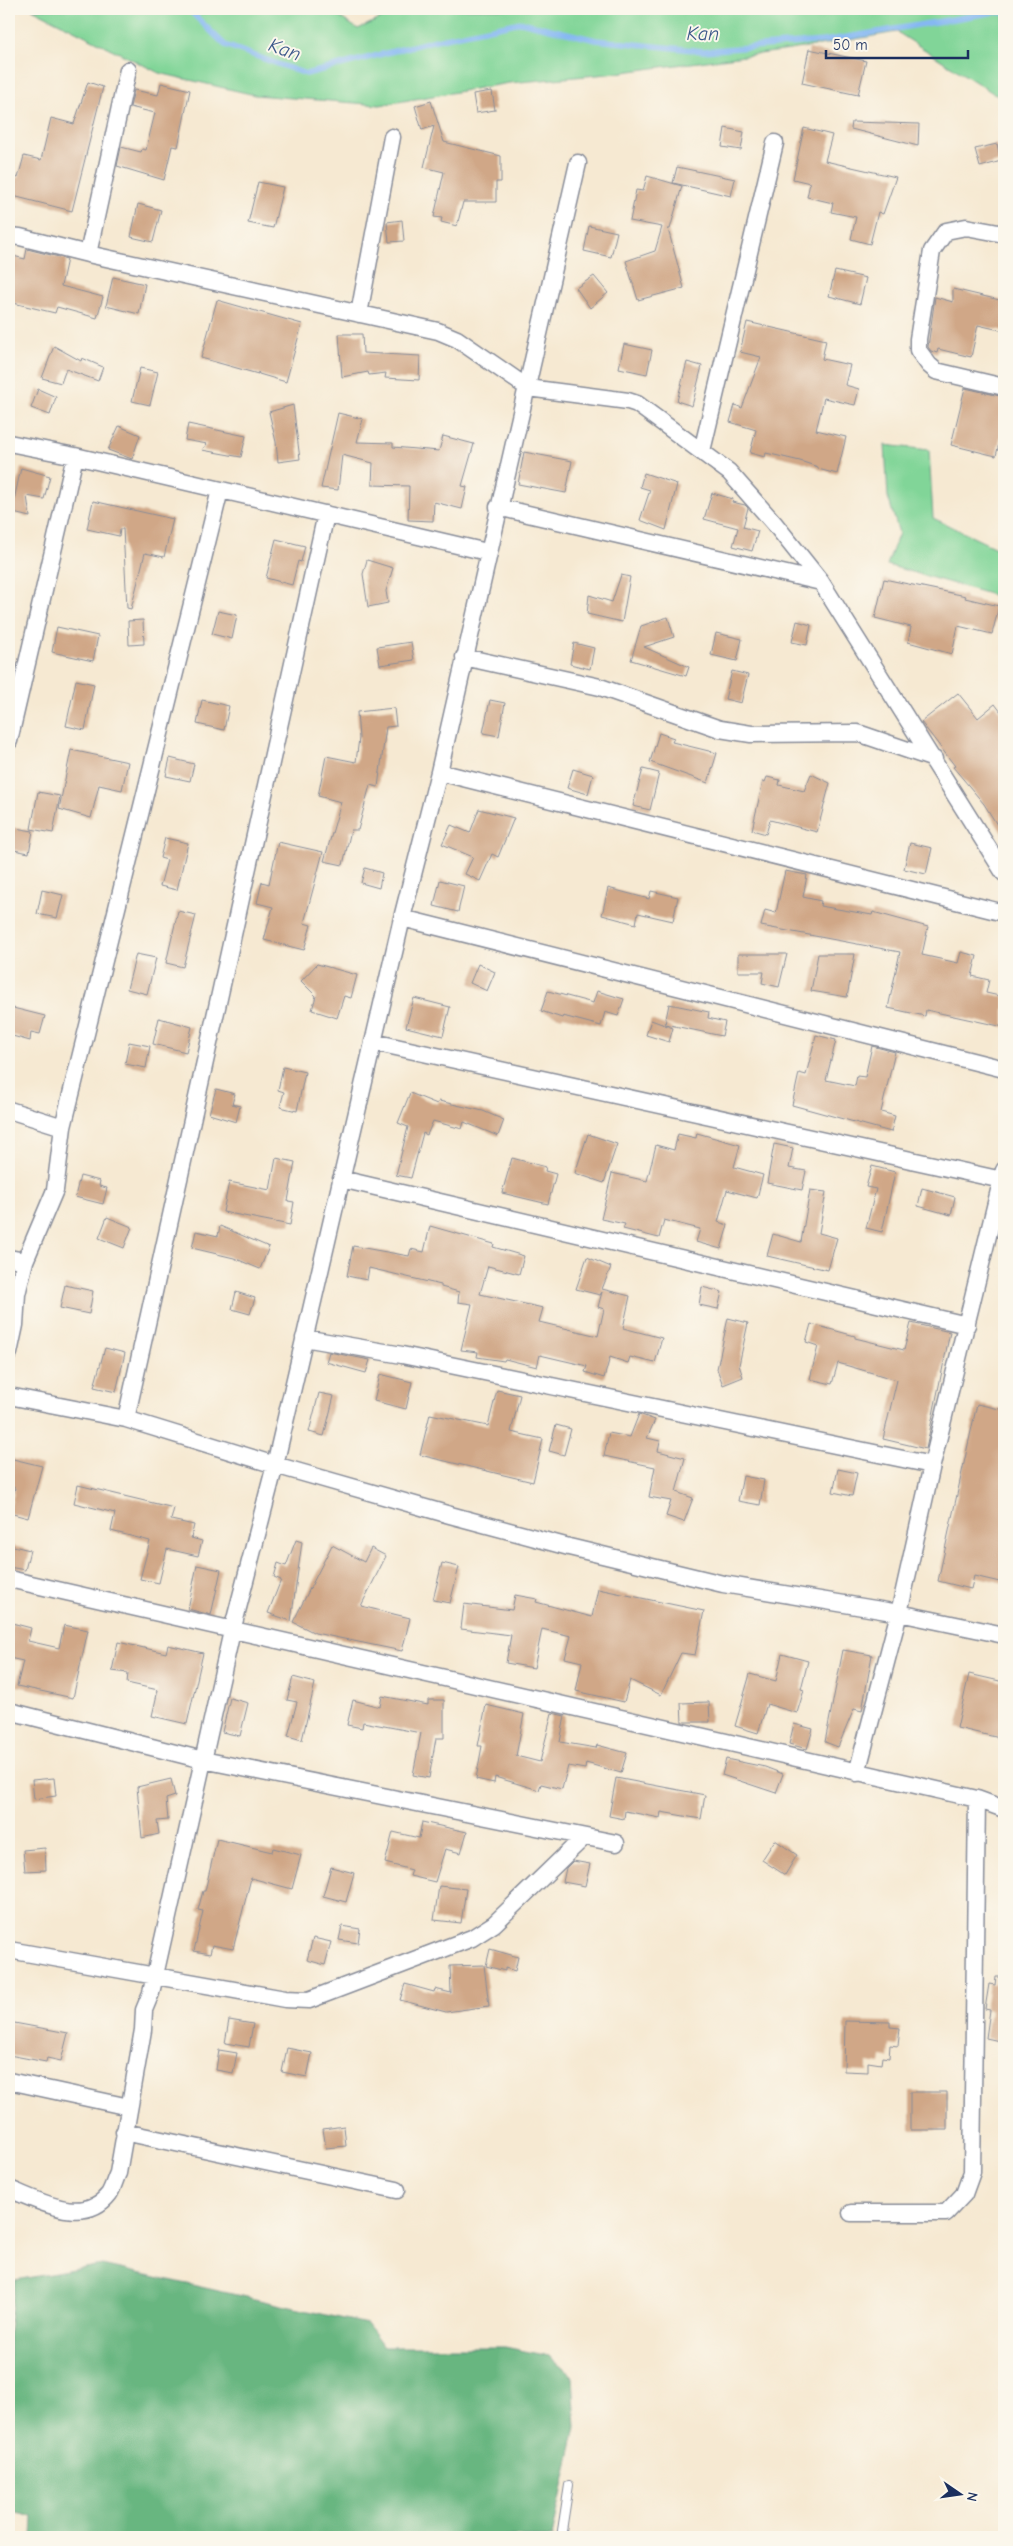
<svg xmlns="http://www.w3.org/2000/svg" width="1013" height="2546" viewBox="0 0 1013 2546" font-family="'Comic Neue',sans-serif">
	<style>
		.green { fill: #81d598; stroke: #4e827b }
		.forest { fill: #68b680; stroke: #42726f }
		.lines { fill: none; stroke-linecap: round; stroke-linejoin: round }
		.stream { stroke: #85b8f2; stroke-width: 5.5 }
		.building { fill: #d0a787 }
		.lane-casing { stroke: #888c98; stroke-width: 10 }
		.street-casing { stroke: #888c98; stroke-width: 19 }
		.lane { stroke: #fff; stroke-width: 8 }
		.street { stroke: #fff; stroke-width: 16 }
		.labels { text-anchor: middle; stroke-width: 4; stroke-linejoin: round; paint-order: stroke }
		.water-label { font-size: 20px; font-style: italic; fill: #3b588a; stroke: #fbf7ec }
	</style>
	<rect width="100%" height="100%" fill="#fbf7ec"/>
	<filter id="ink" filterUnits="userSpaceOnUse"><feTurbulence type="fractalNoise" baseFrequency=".02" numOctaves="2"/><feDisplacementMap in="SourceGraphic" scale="10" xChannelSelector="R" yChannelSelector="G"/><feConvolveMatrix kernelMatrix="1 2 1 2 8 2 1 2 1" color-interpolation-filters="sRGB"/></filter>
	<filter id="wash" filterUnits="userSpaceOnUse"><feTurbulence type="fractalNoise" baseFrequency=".0096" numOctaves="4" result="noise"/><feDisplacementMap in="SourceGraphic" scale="20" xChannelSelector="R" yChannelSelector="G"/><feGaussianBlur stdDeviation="1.12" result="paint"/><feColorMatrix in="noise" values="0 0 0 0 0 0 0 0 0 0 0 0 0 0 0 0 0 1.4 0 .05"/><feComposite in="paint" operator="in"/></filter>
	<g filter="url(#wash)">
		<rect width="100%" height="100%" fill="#f6e9d2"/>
		<path class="green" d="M32,9H327L358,29L402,9H1004V100L897,32L790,50L608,74L509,83L380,105L255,95L159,73Z
			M885,445L929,450L933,518L998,549L1004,555V598L887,565L899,533L888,497Z"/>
		<path class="forest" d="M102,2265L367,2324L384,2347H505L549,2356L573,2377L576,2427L552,2537H32L33,2517L9,2511V2329L15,2280Z"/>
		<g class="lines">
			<path class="stream" d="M188,9L225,45L306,74L436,40L521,22L596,40L703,51L824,41L995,12L1004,13"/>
		</g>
		<g id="blocks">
			<path class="building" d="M809,49L866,61L858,95L802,83Z
				M88,82L103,87L72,211L9,195L12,176L18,178L24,156L41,160L51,118L74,124Z
				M161,83L190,90L178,147L172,146L164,180L117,166L121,147L141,152L142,149L146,150L155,113L130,107L134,90L158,95Z
				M492,91L495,110L476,113L473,94Z
				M431,101L444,142L501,156V182H496V202H463L457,226L441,222L442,218L434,217L444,172L424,167L434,126L422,130L415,106Z
				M852,122L919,124L918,146L851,129Z
				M725,128L744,132L741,150L722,147Z
				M804,128L832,135L825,161L896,177L883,214L878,212L870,244L851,239L856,217L831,212L833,203L807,197L810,183L793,179Z
				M997,144L1001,161L980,167L975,149Z
				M677,167L735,179L731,196L673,183Z
				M647,176L682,186L670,229H668L684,288L638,300L626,261L655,251L662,227L630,221L636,190L643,191Z
				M258,182L283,187L273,228L248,223Z
				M138,204L161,210L153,242L131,237Z
				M402,220L404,241L389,242L387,222Z
				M589,226L617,232L611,257L584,251Z
				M27,249L67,259L61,286L103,297L97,318L57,307L55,313L9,302V255L25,259Z
				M835,271L866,278L860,304L829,296Z
				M594,276L608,293L590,308L576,288Z
				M113,277L145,284L139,314L106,306Z
				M953,289L1004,301V331L978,325L971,357L938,349L937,353L931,351L928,347L935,297L953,302Z
				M217,300L302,324L286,382L259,374L258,372V374L201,358Z
				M747,322L826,340L822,359L850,365L845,385L859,389L855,405L824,398L816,430L846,437L837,474L818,469V467L800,461L766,453L765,457L750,453L756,430L730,422L735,405L742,408L761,357L740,352Z
				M339,334H362L363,353L420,356L419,380L385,378L386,373L369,375L368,372L342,377Z
				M624,344L652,350L647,374L619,368Z
				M54,346L81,361L82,358L103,367L98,381L66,369L61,383L42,378Z
				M687,362L702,366L692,406L677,401Z
				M140,368L158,372L150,405L132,401Z
				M965,388L1004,397V422L996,456L951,445Z
				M38,389L56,397L50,415L31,408Z
				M293,405L300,459L278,462L276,442L269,412Z
				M338,413L363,419L357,442L393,443V447L439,451L443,436L474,444L462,486L467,487L462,509L434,502L433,521L408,520L409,486L372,485L373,463L342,455L338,490L321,488Z
				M188,424L246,436L241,457L202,450L207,444L185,440Z
				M119,426L140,435L132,459L108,450Z
				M524,452L572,461L566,493L518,484Z
				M21,468L50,476L44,499L27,496L30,517L9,512V501L14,500Z
				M644,473L677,484L666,530L640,520L650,490L640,487Z
				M712,493L733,499L732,502L745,505L748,508L743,527L758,531L752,551L733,546L738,528L704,519Z
				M93,501L173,519L164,557L145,553L131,609L127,608L123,529H120L119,536L87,529Z
				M276,539L305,546L301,562L298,561L292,585L266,578Z
				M367,560L393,568L386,591L388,603L368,607L363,574Z
				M621,575L630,577L622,622L587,614L589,595L612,602Z
				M884,579L966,596L965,598L999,606L992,634L958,626L952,654L908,642L911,627L875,618Z
				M218,611L237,615L232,639L212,634Z
				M668,617L674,637L644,647L689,667L686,676L631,660L641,626Z
				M143,620L144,644L129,645L128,621Z
				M797,621L811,625L807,645L792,642Z
				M57,627L98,636L93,661L52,652Z
				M716,633L742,639L737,661L711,655Z
				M411,642L414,660L380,665L377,647Z
				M574,643L594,648L590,669L570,664Z
				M732,671L748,675L741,703L725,699Z
				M76,680L94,684L85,730L66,726Z
				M958,693L978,718L995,704L1004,716V836L984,804L953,767L955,766L921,722Z
				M202,700L229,706L224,730L197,724Z
				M490,700L505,703L499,736L483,733Z
				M394,708L396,726L386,727L378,787L370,785L358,830H351L343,865L324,861L341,802L318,796L326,756L356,762L359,738L357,712Z
				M659,733L674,738L672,742L717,753L708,783L650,762Z
				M71,750L128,762L122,790L99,785L91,818L59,809Z
				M170,758L194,764L190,781L166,776Z
				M573,769L593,775L588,794L567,788Z
				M643,769L659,773L650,810L633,806Z
				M811,774L830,783L817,832L770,820L766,834L752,830L763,781L765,782L767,777L780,780L779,785L804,791Z
				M38,792L60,796L53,833L31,829Z
				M479,809L514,818L498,857L492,854L480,881L465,874L473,857L442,844L451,825L470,833Z
				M9,827L33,831L29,853L9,849Z
				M165,838L188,843L177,890L160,886L167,860L160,858Z
				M278,842L323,852L304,923L311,925L304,950L264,940L273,907L257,903L262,882L269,884Z
				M910,843L932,848L926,874L904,869Z
				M365,868L382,873L379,888L361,883Z
				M785,871L807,875L803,897L821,901L820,906L872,915L873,912L928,927L922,955L958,963L961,952L977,956L972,976L989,980L986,993L1004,997V1027L926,1010L925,1016L888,1008L900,952L761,926L765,910L776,913Z
				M440,880L464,886L458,912L434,906Z
				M608,888L649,899L651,891L678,897L673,921L638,913L636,924L602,915Z
				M42,890L63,895L57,918L37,914Z
				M178,911L196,915L183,967L166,963Z
				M136,954L156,958L147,994L127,989Z
				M738,954H787L779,987L762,983L764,972H738Z
				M818,954H855L847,997L811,991Z
				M317,964L357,975L351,998L344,996L337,1018L312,1010L316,996L301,981Z
				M478,964L495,972L487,991L470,983Z
				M548,991L593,1003L597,991L624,999L618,1016L605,1012L601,1026L563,1016L562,1018L541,1011Z
				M414,998L450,1007L443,1036L406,1027Z
				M669,1004L709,1012L708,1018L725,1022L722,1036L665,1024Z
				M9,1007L45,1016L40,1034L31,1032L30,1041L9,1035Z
				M159,1018L192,1027L186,1052L153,1044Z
				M651,1020L673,1028L669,1042L646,1035Z
				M816,1035L836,1040L826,1080L855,1086L857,1076L865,1077L872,1046L895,1052L881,1112L895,1116L891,1132L792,1105L799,1073L806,1075Z
				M129,1042L150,1046L146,1068L125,1064Z
				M283,1067L305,1072L297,1111L280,1107L284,1092L278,1090Z
				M216,1089L235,1094L232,1104L240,1106L236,1122L209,1114Z
				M410,1093L437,1104L439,1101L483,1111L504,1120L498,1136L464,1122L462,1129L433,1121L427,1135L423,1133L411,1178L396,1175L408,1127L398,1123Z
				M697,1133L740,1145L734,1167L763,1175L757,1198L727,1190L718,1222L728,1225L721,1249L696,1242L700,1229L664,1220L659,1238L623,1229L625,1224L601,1219L612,1173L647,1181L656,1145L674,1150L678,1134L696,1138Z
				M588,1134L617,1144L604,1183L575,1173Z
				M774,1144L793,1148L789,1168L806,1171L802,1190L767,1183Z
				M276,1158L295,1162L288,1201L294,1202L290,1225L223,1212L229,1182L270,1190Z
				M512,1158L546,1167L545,1171L556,1174L548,1204L502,1193Z
				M872,1166L895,1172L882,1232L866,1228L876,1189L866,1187Z
				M80,1176L100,1181L99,1186L107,1188L103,1204L75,1197Z
				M922,1188L955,1197L951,1215L918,1206Z
				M810,1190L826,1192L819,1233L837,1238L828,1270L767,1256L773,1234L801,1242Z
				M107,1217L132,1227L124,1248L99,1238Z
				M220,1226L269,1247L260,1269L234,1258L192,1248L196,1231L218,1236Z
				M430,1226L494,1244L493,1247L524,1256L519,1274L488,1266L480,1294L543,1308L539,1322L598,1336L604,1309L598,1307L602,1292L600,1295L576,1289L587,1257L611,1267L602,1289L630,1296L623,1328L662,1338L655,1363L630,1357L628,1363L610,1357L604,1378L585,1372L587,1366L540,1355L537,1367L505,1359L504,1361L477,1357L478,1352L461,1350L472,1304L458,1302L459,1292L441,1287V1285L369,1268L367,1280L347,1276L353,1246L409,1256L411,1249L424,1252Z
				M65,1285L93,1291L89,1314L60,1308Z
				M702,1287L722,1292L718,1309L699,1305Z
				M236,1292L255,1298L250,1314L232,1309Z
				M728,1318L748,1323L739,1365L743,1377L723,1385L717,1369Z
				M911,1323L950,1332L926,1449L883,1439L897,1380L838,1363L832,1384L810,1379L818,1346L806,1342L811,1324L855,1336V1338L904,1350Z
				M105,1348L125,1353L116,1392L94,1387Z
				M329,1352L370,1360L366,1373L326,1362Z
				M380,1374L412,1382L406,1409L374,1401Z
				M497,1390L520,1395L511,1432L543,1439L533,1482L420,1455L430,1414L488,1426Z
				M319,1393L334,1396L324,1436L309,1432Z
				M977,1404L1004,1410V1583L974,1576L971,1589L938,1581Z
				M639,1414L655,1420L647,1438L660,1441L658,1451L685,1458L676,1492L693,1498L684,1522L666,1516L671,1501L649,1497L655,1467L604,1456L609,1433L630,1437Z
				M556,1425L571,1429L564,1455L549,1451Z
				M9,1458L42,1466L28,1518L9,1513L15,1488L9,1487Z
				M838,1469L857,1473L852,1496L833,1492Z
				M743,1476L764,1480L760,1505L738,1501Z
				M78,1485L174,1508L171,1520L194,1525L191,1538L202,1541L198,1556L167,1549L159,1583L140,1579L150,1541L111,1531L115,1513L74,1503Z
				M296,1540L302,1542L291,1621L268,1613L281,1580L274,1577L278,1563L286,1566Z
				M9,1545L30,1550L25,1570L9,1567Z
				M332,1545L364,1562L371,1548L386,1556L361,1606L410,1618L402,1651L315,1633L293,1622Z
				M442,1563L459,1567L450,1603L433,1600Z
				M197,1565L221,1570L211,1615L188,1609Z
				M598,1589L704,1611L695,1655L681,1653L661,1695L630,1680L624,1702L576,1691L582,1662L565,1658L571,1636L542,1629L534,1668L506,1663L511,1635L461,1629L464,1604L512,1610L515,1595L537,1599L536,1602L592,1617Z
				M12,1623L31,1628L28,1641L59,1648L64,1625L88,1630L73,1698L17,1686L23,1661L9,1658V1636Z
				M118,1642L166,1653L168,1645L203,1653L187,1724L152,1716L158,1690L127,1683L128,1673L112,1671Z
				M843,1650L872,1655L862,1711L854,1709L838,1747L825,1742Z
				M782,1654L808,1661L801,1689L804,1690L797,1713L767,1704L758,1733L735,1726L750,1674L776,1681Z
				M969,1674L1004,1682V1739L957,1728Z
				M293,1677L315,1683L302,1740L288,1736L297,1702L287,1700Z
				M382,1696L428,1705V1700H444V1738H436L429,1778L413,1775L421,1733L363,1722L362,1728L347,1725L353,1700L380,1707Z
				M230,1698L248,1703L240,1736L222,1732Z
				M709,1702L710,1722H682L681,1703Z
				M486,1705L524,1714L516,1756L540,1762L552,1713L565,1716L560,1742L596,1748L597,1745L627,1753L621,1773L586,1763L585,1769L568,1766L562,1789L541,1784L539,1790L495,1777L494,1783L476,1779L482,1746H478Z
				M794,1724L813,1729L807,1749L789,1744Z
				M726,1759L765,1767L783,1774L776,1793L722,1775Z
				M54,1778L56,1796L34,1799L32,1780Z
				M616,1778L705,1795L701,1819L661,1812L660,1818L625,1811L624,1819L609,1816Z
				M171,1779L175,1796L166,1799L168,1820L157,1821L159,1834L142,1838L137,1787Z
				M422,1822L467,1832L461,1853L445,1849L435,1882L410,1876L412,1870L385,1863L393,1832L419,1838Z
				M217,1839L272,1852L273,1848L301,1855L292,1889L251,1878L233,1949L212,1945L210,1954L194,1951L203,1911L198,1910L203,1891H205Z
				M775,1840L797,1855L785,1875L762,1860Z
				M45,1848L46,1870L25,1871L23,1850Z
				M573,1861L590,1864L585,1886L563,1882L566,1868Z
				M331,1867L354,1873L346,1902L323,1896Z
				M439,1886L466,1889L461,1923L434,1920Z
				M342,1926L360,1929L358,1943L339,1940Z
				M313,1938L331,1942L325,1965L307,1960Z
				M490,1949L518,1957L515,1971L505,1968V1971L486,1966Z
				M484,1965L489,2006L446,2012L400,2000L405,1984L434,1992L435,1989L451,1993L450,1966Z
				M996,1977H1004V2042L986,2038L990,2010L985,2009L989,1984L995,1985Z
				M229,2020L253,2024L249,2047L225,2043Z
				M845,2021L890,2022V2027L900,2028L898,2046L890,2045L889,2058L882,2057L881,2064L868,2062V2072L844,2071Z
				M9,2022L68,2033L61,2061L47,2058L46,2062L9,2055Z
				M287,2048L312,2053L307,2077L282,2072Z
				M219,2050L237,2053L233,2073L216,2070Z
				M910,2092H947V2130H910Z
				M344,2126L346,2146L326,2148L323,2129Z"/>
		</g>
	</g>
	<g filter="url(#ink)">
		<use href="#blocks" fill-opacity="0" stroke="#888c98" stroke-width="1"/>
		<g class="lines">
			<g class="lane-casing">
				<path id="lane" d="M561,2537L569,2485"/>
			</g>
			<g class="street-casing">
				<path id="street" d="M1004,234L966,227L946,231L932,251L918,339V350L929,365L936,371L1004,387
					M9,236L20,237L88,254L438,331L457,339L528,388L628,401L637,404L729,472L774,523L821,582L1004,873
					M88,254L128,70
					M359,314L392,137
					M9,443L75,456L487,552
					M702,451L775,143
					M498,507L821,582
					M464,657L600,687L720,729L751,734L858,733L934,759
					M9,741L75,456
					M439,772L1004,913
					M402,918L1004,1069
					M373,1042L1002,1180
					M9,1110L63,1127
					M341,1179L967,1325
					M9,1258L25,1261
					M304,1338L402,1355L932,1465
					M9,1353L15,1325L17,1294L25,1261L55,1190L63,1127L220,490
					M9,1396L126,1419L275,1465L450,1515L569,1547L723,1584L899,1613L1004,1635
					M126,1419L326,514
					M9,1579L977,1799L1004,1809
					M9,1711L203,1760L616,1843
					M857,1773L899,1613L932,1465L1004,1170
					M9,1950L285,1999L309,2000L472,1938L494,1924L584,1837
					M9,2081L129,2107
					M124,2132L397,2190
					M9,2189C38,2200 84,2227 109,2194C113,2188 115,2179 118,2173L143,2030L144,2010L151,1993L232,1631L275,1465L402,918L439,772L578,163
					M851,2213H946L964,2194L972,2172L977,1799"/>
			</g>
			<use href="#lane" class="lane"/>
			<use href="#street" class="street"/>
		</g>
	</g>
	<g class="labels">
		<g class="water-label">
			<text transform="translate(703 33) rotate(1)" y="7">Kan</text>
			<text transform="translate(285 49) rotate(20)" y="7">Kan</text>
		</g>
	</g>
	<rect width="1013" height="2546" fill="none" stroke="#fbf7ec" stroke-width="30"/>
	<g transform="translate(960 2494) rotate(103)" stroke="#fbf7ec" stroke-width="4" paint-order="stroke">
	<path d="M0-4L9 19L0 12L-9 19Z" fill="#1b2f5e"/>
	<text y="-8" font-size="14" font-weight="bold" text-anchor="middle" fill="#1b2f5e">N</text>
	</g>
	<path d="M826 50v8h142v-8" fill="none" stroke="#1b2f5e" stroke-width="2.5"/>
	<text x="833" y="50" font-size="15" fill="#1b2f5e" stroke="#fbf7ec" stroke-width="4" paint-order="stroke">50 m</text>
</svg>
